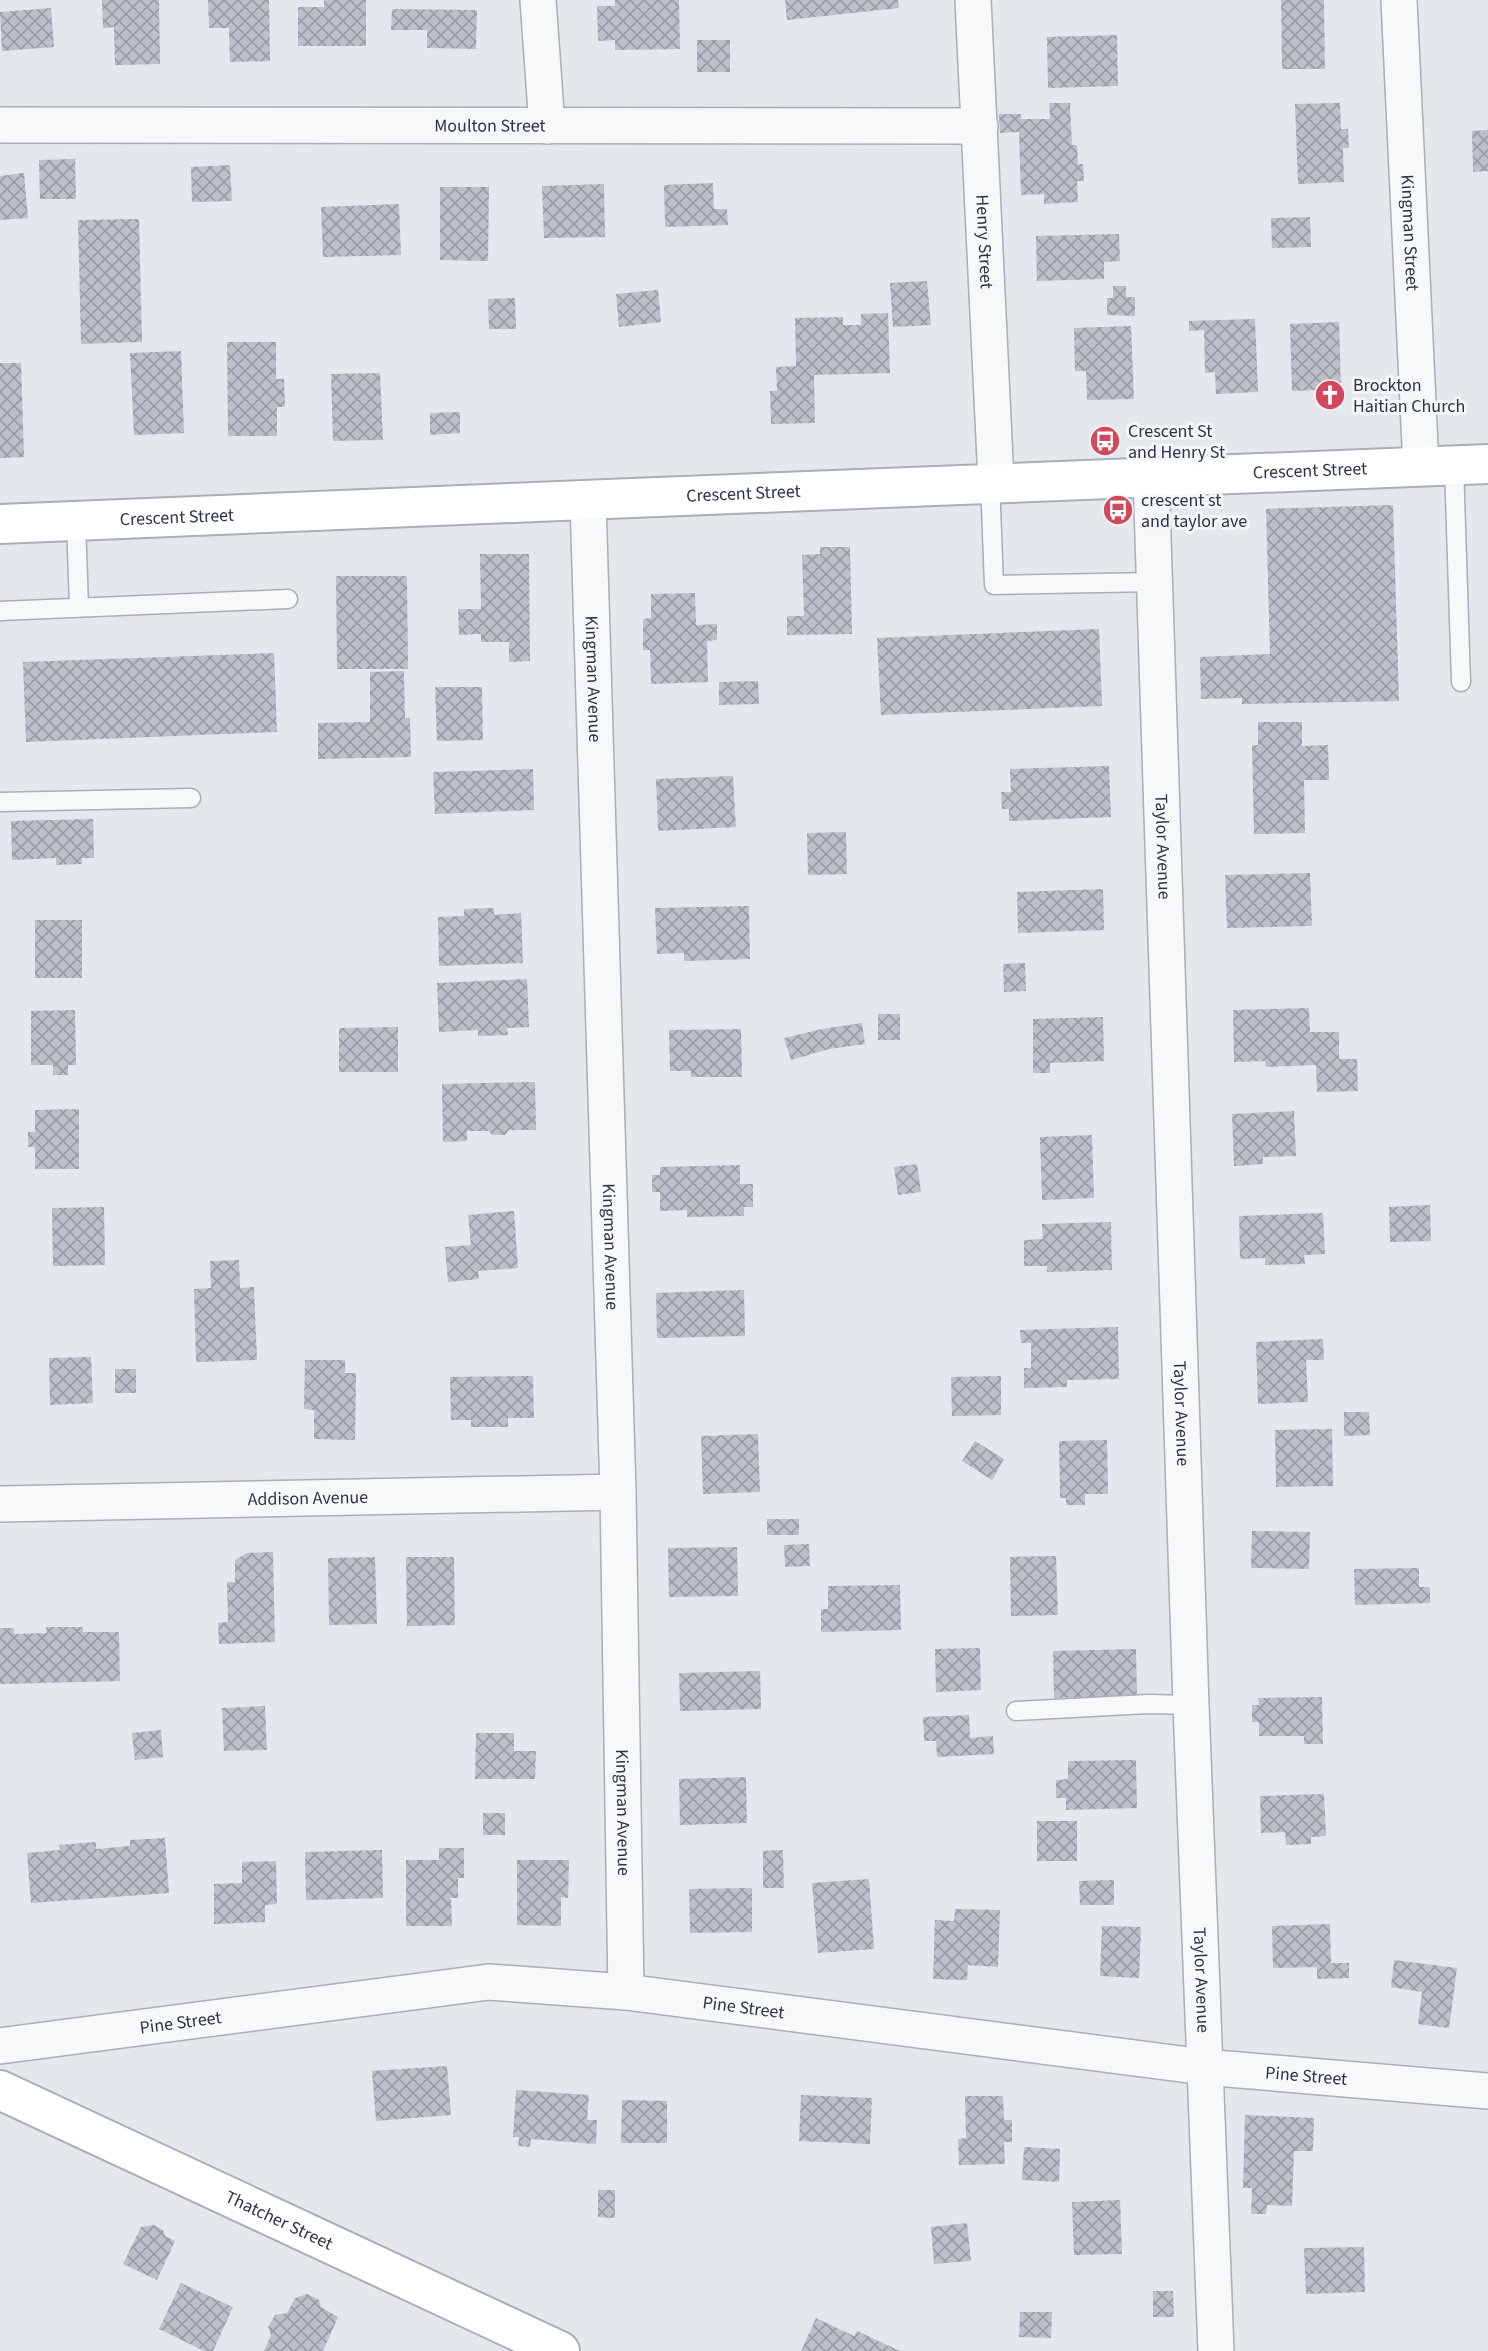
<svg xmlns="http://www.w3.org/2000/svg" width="1488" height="2351" viewBox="0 0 1488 2351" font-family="'Source Sans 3',sans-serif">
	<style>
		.building { fill: url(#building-cross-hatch) }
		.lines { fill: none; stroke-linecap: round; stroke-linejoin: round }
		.lane-casing { stroke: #a9aeb7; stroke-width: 21 }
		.street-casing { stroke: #a9aeb7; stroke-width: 38 }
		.secondary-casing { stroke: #a9aeb7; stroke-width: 42 }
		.lane { stroke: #f7f8fa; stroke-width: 18 }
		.street { stroke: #f7f8fa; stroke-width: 35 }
		.secondary { stroke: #fff; stroke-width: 38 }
		.labels { text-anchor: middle; stroke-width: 6; stroke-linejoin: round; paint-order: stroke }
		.street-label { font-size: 18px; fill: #2b3445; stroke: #f4f6f9 }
		.poi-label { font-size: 18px; fill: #2b3445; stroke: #f4f6f9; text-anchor: start }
	</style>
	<defs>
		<pattern id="building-cross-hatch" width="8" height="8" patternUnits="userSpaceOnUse" patternTransform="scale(1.75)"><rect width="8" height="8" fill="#bbc0ca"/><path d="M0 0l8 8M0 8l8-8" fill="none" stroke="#989da6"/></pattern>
	</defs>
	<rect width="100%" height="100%" fill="#e4e7ec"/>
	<path class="building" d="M102,0H159L160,64L115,65L114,27L103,28Z
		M208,0H269L270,61L230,62L229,28H209Z
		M324,0H366V46H298V7H324Z
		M615,0H679L680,49L615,50V40L598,41L597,6H615Z
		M785,0H898L899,8L787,20Z
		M1281,0H1324L1325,69H1282Z
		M51,8L54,47L2,51L0,12Z
		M392,9L477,10L476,49L427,48V30H391Z
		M1117,35L1118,86L1048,88L1047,37Z
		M697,40H730V72H697Z
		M1049,103H1070L1072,145H1077L1078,164H1083L1084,181H1077L1078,202L1044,204V194L1021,195L1019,132L1000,133L999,114H1021V119H1050Z
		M1340,103L1341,129H1348L1349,148H1343L1344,182L1298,184L1295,104Z
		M1488,130V171L1473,172L1472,131Z
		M75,159L76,199H40L39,160Z
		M230,165L232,201L192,202L191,167Z
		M24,173L28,218L0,220V176Z
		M713,183L714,209H727L728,225L665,227L664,185Z
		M604,184L605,237L544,238L542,186Z
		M440,187H489L488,261L440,260Z
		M399,204L401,255L323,257L321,207Z
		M1310,217L1311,247L1272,248L1271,218Z
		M139,219L142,342L81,344L78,220Z
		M1119,234L1120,261L1104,262V279L1037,281L1036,236Z
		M927,281L931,325L893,327L890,283Z
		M1113,286H1126V297H1135V316L1107,315V298H1113Z
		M658,290L661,322L619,327L616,294Z
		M515,298L516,329H489L488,299Z
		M888,313L890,373L814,375L815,423L771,424L770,391H777L776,367L796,366L795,318L843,317V325H861V314Z
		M1255,319L1258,392L1216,394L1215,372L1205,373L1204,330L1189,331V321Z
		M1339,322L1341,389L1292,391L1290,324Z
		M1131,326L1134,399L1087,400L1086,371H1075L1074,328Z
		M227,342H276V379H284L285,407H277V436H228Z
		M181,351L184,433L134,435L130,353Z
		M0,363H21L24,457L0,458Z
		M380,373L383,440L333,441L331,374Z
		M460,412V433L430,435V413Z
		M1393,505L1399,701L1242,704V698L1201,699L1200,657L1270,654L1266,509Z
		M820,547H850L852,634L787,635V616H804L802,555L820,554Z
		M480,554H529L530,661L509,662V642H481V634L459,635L458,609H481Z
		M336,576H407L408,669H337Z
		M695,593L696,625L717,624V640L707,641L708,682L651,684L650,650H643V619L651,618V594Z
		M1099,629L1102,706L881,715L877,638Z
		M274,653L277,732L26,742L23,662Z
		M404,671L405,718H410L411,757L318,759V723L370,722V672Z
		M758,681L759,704L719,705V682Z
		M435,687H482L483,740L437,741Z
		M1258,722H1302V746L1328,745L1329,780H1304L1305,833L1254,834L1252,745H1258Z
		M1109,766L1111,817L1009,821V809H1002L1001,792H1011L1010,769Z
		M533,769L534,810L435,814L433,772Z
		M733,776L736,827L658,831L656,779Z
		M93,819L94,858H82V864L56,865V858L12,860L11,821Z
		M846,832L847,874L808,875L807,833Z
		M1310,873L1312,926L1227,928L1225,875Z
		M1103,889L1104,930L1018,933L1017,892Z
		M749,906L750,959L684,961V953L657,954L655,908Z
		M494,908V915L521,913L523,963L439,966L438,917L464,916V909Z
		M35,920H82V978H35Z
		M1025,963L1026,991L1004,992L1003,964Z
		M527,979L529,1027L507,1028L508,1035L478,1036V1030L439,1032L437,983Z
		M1309,1008L1310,1032H1339V1059H1357L1358,1091L1317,1092L1316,1065L1266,1067L1265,1061L1234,1062L1233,1010Z
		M75,1010L76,1065H68V1075H53V1065H31V1011Z
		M878,1014H900V1040H878Z
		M1103,1017L1104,1061L1050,1063V1073H1033V1019Z
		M862,1023L865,1044L829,1049L791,1060L784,1038L822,1029Z
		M398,1027V1072H339V1028Z
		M741,1029L742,1077H691V1071H670L669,1030Z
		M535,1082L536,1130H509L505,1135H492L489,1131H467V1141L443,1142L442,1084Z
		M79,1109V1169H35V1147H28V1132H35V1110Z
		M1294,1111L1296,1156L1263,1157V1164L1234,1166L1232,1114Z
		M1092,1135L1094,1198L1042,1200L1040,1137Z
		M917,1164L921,1192L898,1195L894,1167Z
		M740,1165V1184H753V1207H744V1216L687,1217V1210L660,1211V1192H652V1175H660V1167Z
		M1430,1205L1431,1241L1390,1242L1389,1207Z
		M104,1207L105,1265L53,1266L52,1208Z
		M514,1211L518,1268L478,1271L479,1279L448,1282L445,1247L471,1245L468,1215Z
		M1323,1213L1325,1254L1304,1255L1305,1264L1265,1265V1258L1240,1259L1239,1216Z
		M1111,1222L1112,1270L1047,1272V1266H1024V1240L1043,1239L1042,1224Z
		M239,1260L240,1288L254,1287L257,1360L196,1362L194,1289L211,1288L210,1261Z
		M744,1290L745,1336L657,1338L656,1293Z
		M1118,1327L1119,1379L1067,1380V1387L1024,1388V1368H1031V1343H1021L1020,1330Z
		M1323,1339L1324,1360H1306L1308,1402L1258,1404L1256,1342Z
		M91,1357L93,1403L50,1405L49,1358Z
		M305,1360H345V1373H356L355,1440L314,1439V1410L304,1409Z
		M115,1369H136V1393H115Z
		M533,1376L534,1418H508V1427H471V1420H451L450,1377Z
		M1001,1376V1415L952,1416L951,1377Z
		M1344,1412H1369L1370,1435L1344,1436Z
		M1332,1429L1333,1486L1276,1487L1275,1430Z
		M758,1434L760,1492L703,1494L701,1436Z
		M1107,1440L1108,1494H1085V1505H1066V1498H1060L1059,1441Z
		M975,1441L1004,1459L992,1480L962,1461Z
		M767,1519H799V1535H767Z
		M1252,1531L1310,1532L1309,1569L1251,1568Z
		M809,1544L810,1566L785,1567L784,1545Z
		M737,1547L738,1596L669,1597L668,1548Z
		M273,1552L275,1642L219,1644L218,1623L228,1622L227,1582H235V1560L247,1553Z
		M1056,1556L1058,1615L1011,1616L1010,1557Z
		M375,1557L377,1624L329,1625L328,1558Z
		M406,1557H454L455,1625L407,1626Z
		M1419,1568V1587H1430V1603L1355,1605L1354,1569Z
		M900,1585L901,1630L821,1632V1609H828V1586Z
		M46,1627H83V1632H119L120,1681L0,1684V1628H14V1634L47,1633Z
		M980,1648L981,1690L936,1692L935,1649Z
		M1136,1649L1137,1696L1054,1698L1053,1651Z
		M760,1671L761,1709L680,1711L679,1673Z
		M1322,1697L1323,1744H1304V1736H1259V1722H1252V1705H1259L1258,1698Z
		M265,1706L267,1750L224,1751L222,1708Z
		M969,1715L970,1738L993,1736L994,1754L937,1757L936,1741H924L923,1717Z
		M161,1730L163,1757L135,1760L132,1733Z
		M476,1733H514V1751H536L535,1779H475Z
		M1136,1760L1137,1808L1066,1810V1798H1056V1780L1068,1779V1761Z
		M746,1777L747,1823L680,1825L679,1779Z
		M1324,1794L1326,1836L1311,1837V1844L1286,1845L1285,1832L1261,1833L1260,1796Z
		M483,1813H505V1835H483Z
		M1037,1821H1077V1861H1037Z
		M165,1838L169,1893L31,1903L27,1853L60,1850L59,1845L96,1842V1849L130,1846V1840Z
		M439,1848H464V1878H458V1898H451L452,1926H406V1860H439Z
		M382,1850L383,1898L306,1900L305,1852Z
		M783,1850L784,1888H763V1851Z
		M517,1860H569L568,1898L561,1897V1926L517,1925Z
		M276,1861L277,1904L265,1905V1922L214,1924V1884L242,1883V1862Z
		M869,1879L874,1949L818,1953L812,1883Z
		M1114,1880V1905H1080L1079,1881Z
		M752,1888V1932L690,1933L689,1889Z
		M955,1909L1000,1910L998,1967L968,1965L967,1980L933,1979L935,1920L954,1921Z
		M1330,1924L1331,1963H1349V1978L1317,1979V1967L1273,1968L1272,1926Z
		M1102,1926L1141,1927L1139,1978L1100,1976Z
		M1394,1960L1457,1968L1449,2028L1418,2024L1422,1992L1391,1987Z
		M447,2066L451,2115L376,2121L372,2071Z
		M516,2090L589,2095L587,2120H597L596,2144L531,2139L530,2147L518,2146L519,2137H513Z
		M801,2095L872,2098L870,2144L799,2141Z
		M965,2096H1003L1004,2120H1012V2142H1004L1005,2164L959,2165L958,2139L966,2138Z
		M622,2100L667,2101V2143H621Z
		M1245,2115L1314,2118L1313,2151H1294L1292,2206L1267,2205L1266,2214H1251L1252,2188H1243Z
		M1024,2147L1060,2149L1059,2182L1022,2180Z
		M598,2190H615V2218L598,2217Z
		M1120,2200L1122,2254L1074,2255L1072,2202Z
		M967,2223L971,2261L934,2264L931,2227Z
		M154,2225L163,2230L165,2236L175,2241L157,2280L123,2264L141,2227Z
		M1364,2247L1365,2292L1306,2294L1304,2248Z
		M181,2283L233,2307L213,2351H204L159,2329Z
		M1153,2291H1173L1174,2317H1153Z
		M307,2294L319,2300L321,2307L338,2317L323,2351H264L271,2335L268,2327L275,2315L287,2313L295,2298Z
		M1020,2312H1052L1051,2338L1019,2337Z
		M816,2318L854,2336L857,2331L900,2351H801Z"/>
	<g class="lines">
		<g class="lane-casing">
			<path id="lane" d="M1454,465L1461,682
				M990,481L994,585L1155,582
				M76,521L79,607
				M0,611L288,599
				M0,802L191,798
				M1016,1711L1148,1704L1191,1705"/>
		</g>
		<g class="street-casing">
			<g id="street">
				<path d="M538,0L547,126"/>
				<path id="s1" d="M973,0L996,481"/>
				<path id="s2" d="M1399,0L1421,467"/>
				<path id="s3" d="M0,125L980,126"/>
				<path id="s4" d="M1151,476L1191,1705L1216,2351"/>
				<path id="s5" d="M588,501L618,1492L626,1992"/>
				<path id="s6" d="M0,1504L618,1492"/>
				<path id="s7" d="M0,2046L489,1982L626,1992L1204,2067L1488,2091"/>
			</g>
		</g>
		<g class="secondary-casing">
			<g id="secondary">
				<path id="s8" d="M0,524C496,505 992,481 1488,464"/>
				<path id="s9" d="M0,2090L560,2351"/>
			</g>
		</g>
		<use href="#lane" class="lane"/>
		<use href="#street" class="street"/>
		<use href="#secondary" class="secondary"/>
	</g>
	<defs>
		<g id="church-disc" transform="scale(1.575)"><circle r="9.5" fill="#d1495b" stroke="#f4f6f9"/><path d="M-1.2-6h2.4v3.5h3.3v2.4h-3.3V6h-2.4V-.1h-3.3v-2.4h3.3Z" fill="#fff"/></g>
		<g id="bus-disc" transform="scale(1.575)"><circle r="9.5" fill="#d1495b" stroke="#f4f6f9"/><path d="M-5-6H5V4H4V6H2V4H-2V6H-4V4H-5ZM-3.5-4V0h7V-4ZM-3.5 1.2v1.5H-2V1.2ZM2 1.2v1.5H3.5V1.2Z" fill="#fff"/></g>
	</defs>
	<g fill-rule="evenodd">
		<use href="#church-disc" x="1330" y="395"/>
		<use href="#bus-disc" x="1105" y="441"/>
		<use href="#bus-disc" x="1118" y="510"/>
	</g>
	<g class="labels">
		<g class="street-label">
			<text dy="6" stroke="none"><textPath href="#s3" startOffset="490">Moulton Street</textPath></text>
			<text dy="6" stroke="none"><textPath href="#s2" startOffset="233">Kingman Street</textPath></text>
			<text dy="6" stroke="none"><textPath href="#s1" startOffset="242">Henry Street</textPath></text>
			<text dy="6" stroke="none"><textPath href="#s8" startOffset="1311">Crescent Street</textPath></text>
			<text dy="6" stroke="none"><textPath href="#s8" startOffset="744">Crescent Street</textPath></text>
			<text dy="6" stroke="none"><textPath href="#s8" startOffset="177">Crescent Street</textPath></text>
			<text dy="6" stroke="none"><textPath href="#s5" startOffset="178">Kingman Avenue</textPath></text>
			<text dy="6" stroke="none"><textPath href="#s4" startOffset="371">Taylor Avenue</textPath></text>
			<text dy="6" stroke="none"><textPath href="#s5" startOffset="746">Kingman Avenue</textPath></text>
			<text dy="6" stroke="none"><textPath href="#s4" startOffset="938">Taylor Avenue</textPath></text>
			<text dy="6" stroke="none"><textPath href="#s6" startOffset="308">Addison Avenue</textPath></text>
			<text dy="6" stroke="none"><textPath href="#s5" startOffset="1312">Kingman Avenue</textPath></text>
			<text dy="6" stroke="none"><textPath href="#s4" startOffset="1505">Taylor Avenue</textPath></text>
			<text dy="6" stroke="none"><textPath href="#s7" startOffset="749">Pine Street</textPath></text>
			<text dy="6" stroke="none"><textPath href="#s7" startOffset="182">Pine Street</textPath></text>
			<text dy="6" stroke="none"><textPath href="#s7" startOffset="1316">Pine Street</textPath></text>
			<text dy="6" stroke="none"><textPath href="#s9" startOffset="308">Thatcher Street</textPath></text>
		</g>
		<g class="poi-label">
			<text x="1353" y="391">Brockton<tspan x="1353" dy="21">Haitian Church</tspan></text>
			<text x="1128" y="437">Crescent St<tspan x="1128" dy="21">and Henry St</tspan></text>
			<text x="1141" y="506">crescent st<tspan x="1141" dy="21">and taylor ave</tspan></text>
		</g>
	</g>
</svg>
